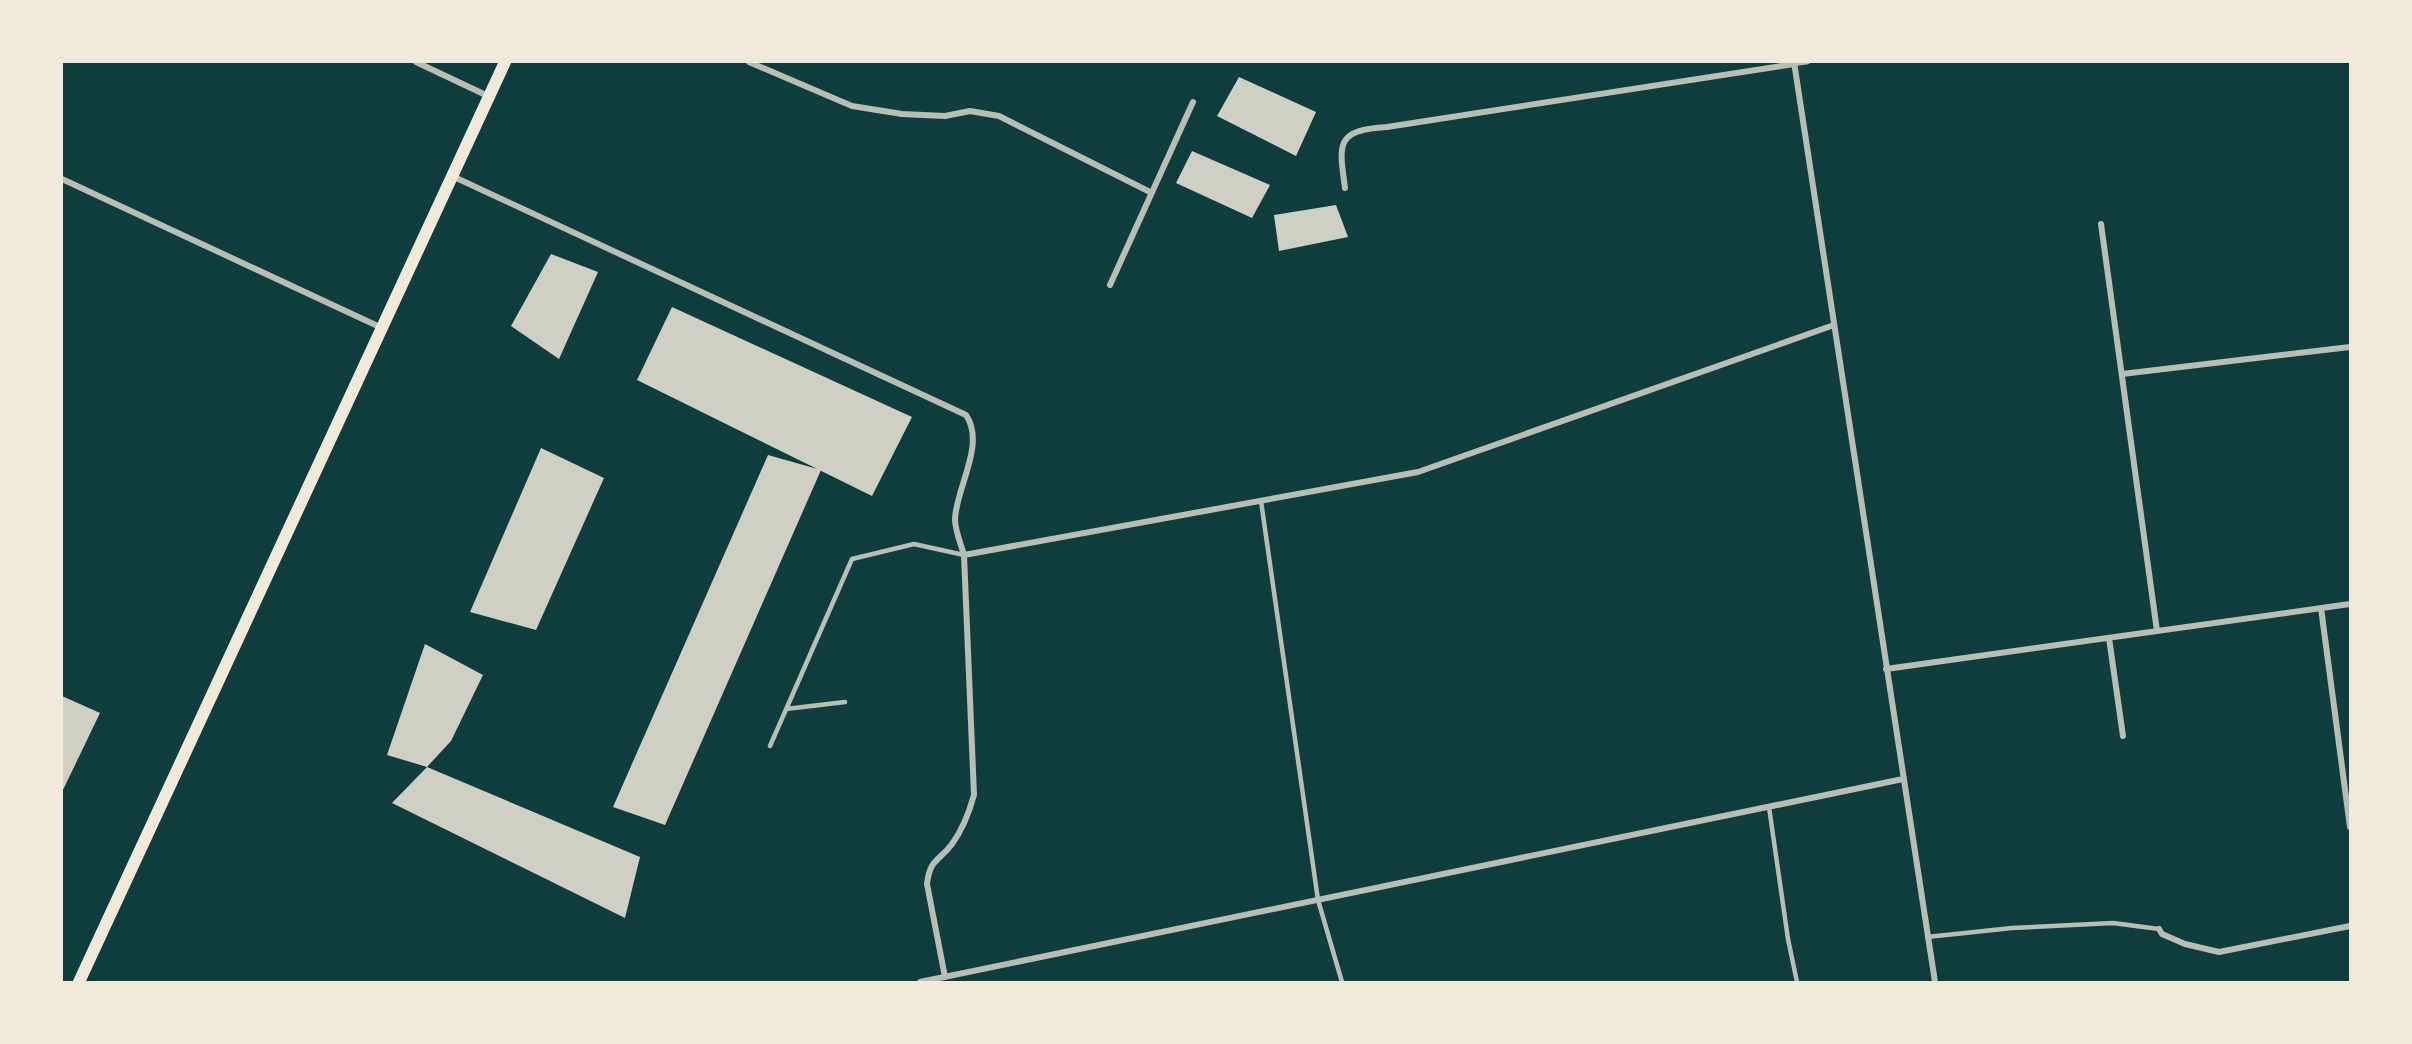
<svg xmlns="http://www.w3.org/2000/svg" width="2412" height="1044" viewBox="0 0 2412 1044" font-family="'Fira Sans',sans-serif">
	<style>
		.building { fill: #cfcfc3 }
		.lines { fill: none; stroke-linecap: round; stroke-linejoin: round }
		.service { stroke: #b8beb3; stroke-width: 4.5 }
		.minor { stroke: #b8beb3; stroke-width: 6 }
		.secondary { stroke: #f1e9da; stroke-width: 12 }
	</style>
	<rect width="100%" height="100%" fill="#0f3d3e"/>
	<path class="building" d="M1239,77L1316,112L1296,156L1217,116Z
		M1192,151L1270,185L1252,218L1176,183Z
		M1336,205L1348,237L1279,251L1274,215Z
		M551,254L598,272L559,359L511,326Z
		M672,307L912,417L872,496L637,380Z
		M541,448L604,478L536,630L470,612Z
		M768,455L821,470L665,825L613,807Z
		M425,644L483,675L451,741L427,767L387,755Z
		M62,696L100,713L62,792Z
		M427,767L640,857L625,918L392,803Z"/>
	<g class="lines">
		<path class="service" d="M1794,64L1808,62
			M1261,501L1318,900L1342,982
			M786,709L845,702
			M770,746L852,559L914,544L964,555
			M1769,807L1788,939L1797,982
			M1927,937L2012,928L2113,923L2159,929"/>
		<path class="minor" d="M416,62L488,96
			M749,62L852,106L902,114L945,116L970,111L999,116L1152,193
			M1794,62L1935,982
			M452,176L966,415C986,444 956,488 955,519C955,531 961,544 964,555L974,795C969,813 963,829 952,844C939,862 930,858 927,884L945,977
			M62,179L382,328
			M1345,188C1339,144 1335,130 1387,127L1794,64
			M2101,224L2157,631
			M1110,285L1193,102
			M2122,374L2350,347
			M964,555L1418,472L1834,325
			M2321,608L2350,827
			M2109,638L2123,736
			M1886,669L2350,604
			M2159,929L2162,934L2185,944L2219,952L2350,926
			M920,982L1903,779"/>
		<path class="secondary" d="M79,982L505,62"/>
	</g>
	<rect width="2412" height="1044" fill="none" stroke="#f1e9da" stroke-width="126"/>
</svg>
